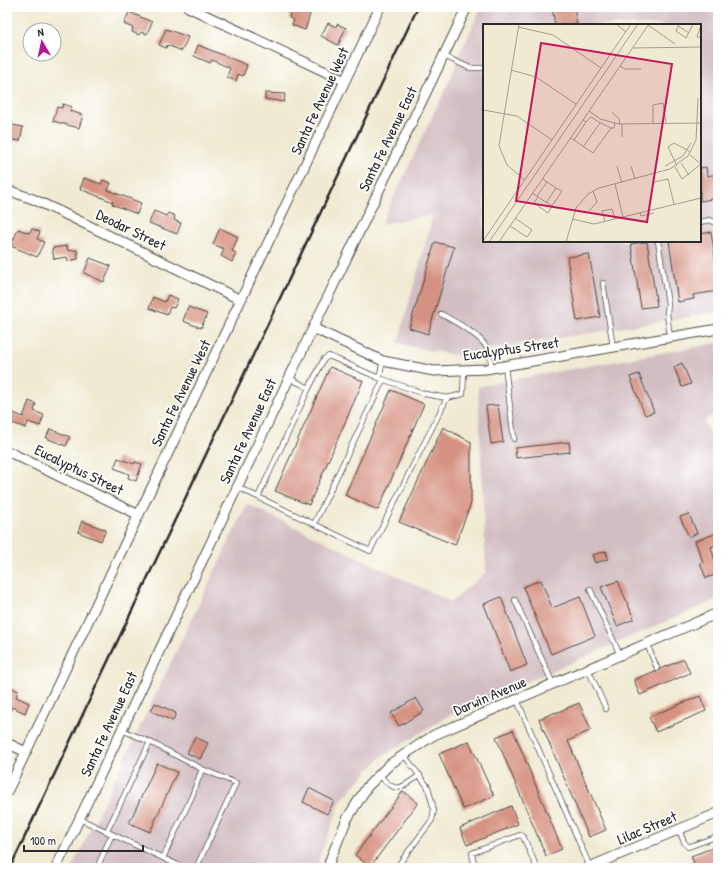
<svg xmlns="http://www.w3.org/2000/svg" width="725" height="875" viewBox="0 0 725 875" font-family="'Patrick Hand',sans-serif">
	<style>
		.industrial { fill: #d2bec2; fill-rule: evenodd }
		.building { fill: #d59181 }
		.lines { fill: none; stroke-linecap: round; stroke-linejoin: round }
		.lane-casing { stroke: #494844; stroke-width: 6 }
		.street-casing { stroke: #494844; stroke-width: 11 }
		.lane { stroke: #fff; stroke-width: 4.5 }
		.street { stroke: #fff; stroke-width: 9 }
		.rail { stroke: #2b2b2b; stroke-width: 2.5 }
		.labels { text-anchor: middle; stroke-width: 3.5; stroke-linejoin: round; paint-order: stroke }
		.street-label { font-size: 15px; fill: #2b2b2b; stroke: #fff }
		.inset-road { fill: none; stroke: #a19e8f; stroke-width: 1 }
		.view { fill: #c2185b; fill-opacity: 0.15; stroke: #c2185b; stroke-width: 2 }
		.inset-edge { fill: none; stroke: #2b2b2b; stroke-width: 2 }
	</style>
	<rect width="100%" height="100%" fill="#fff"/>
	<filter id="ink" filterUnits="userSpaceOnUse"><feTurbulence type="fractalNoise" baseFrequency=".025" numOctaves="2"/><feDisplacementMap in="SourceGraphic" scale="8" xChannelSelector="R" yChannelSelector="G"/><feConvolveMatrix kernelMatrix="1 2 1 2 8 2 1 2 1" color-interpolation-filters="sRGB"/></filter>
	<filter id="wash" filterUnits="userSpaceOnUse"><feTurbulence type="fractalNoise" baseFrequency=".012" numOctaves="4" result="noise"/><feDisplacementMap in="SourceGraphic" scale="16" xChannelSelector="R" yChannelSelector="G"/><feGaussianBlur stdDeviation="0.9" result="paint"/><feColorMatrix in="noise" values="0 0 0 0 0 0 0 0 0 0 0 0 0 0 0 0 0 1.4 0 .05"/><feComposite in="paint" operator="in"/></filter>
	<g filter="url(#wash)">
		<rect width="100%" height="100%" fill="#f0ead2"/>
		<path class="industrial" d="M482,7H718V312L456,355L430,351L398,343L433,215L381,224L453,73L460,52ZM484,25H700V241H484Z
			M718,343V411L704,421L718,453V599L448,716L380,758L342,799L319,858L317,868H72L247,504L451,602L486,572L478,387L493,383Z"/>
		<g id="blocks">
			<path class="building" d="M292,7H297L311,11L305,30L292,25L294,20L289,18Z
				M552,7H574L577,25H555Z
				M129,12L152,22L147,34L141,32L139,35L132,32L133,28L124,24Z
				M328,23L336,27L337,24L346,28L338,45L321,36Z
				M166,29L188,37L182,51L167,45L166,48L159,45Z
				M198,45L247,65L243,76L238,74L236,81L227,77L230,68L212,60L210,63L194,56Z
				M265,93L285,94L284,102L265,99Z
				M63,104L72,107L70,111L83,115L79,128L53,121L57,107L62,108Z
				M12,125L23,127L20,141L7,139V130H11Z
				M706,167L707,176L718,174V198L700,201V168Z
				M84,178L101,184L103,180L111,183L108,190L141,203L137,214L112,204L113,202L80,189Z
				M154,211L166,216L168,213L175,216L174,220L181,223L177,234L149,223Z
				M220,228L238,237L232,251L236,253L232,262L221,256L224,249L213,244Z
				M18,229L29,233L32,229L40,232L37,239L44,242L37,257L11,246Z
				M711,232L718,276V291L693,295L694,299L678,302L669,241H700V234Z
				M435,242L454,247L428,334L409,328Z
				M647,242L657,306L641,308L631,244Z
				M67,246L68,251L77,250L78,259L68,261L67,257L54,259L52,248Z
				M589,254L600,317L577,321L567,257Z
				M90,258L111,266L104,282L84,273Z
				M168,295L178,299L174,308L170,307L167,315L149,308L153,297L165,302Z
				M188,307L207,314L201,328L183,321Z
				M682,363L691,384L682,387L674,367Z
				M330,367L363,381L309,505L275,491Z
				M639,374L654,412L645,415L630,377Z
				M391,390L424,404L378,510L345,495Z
				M29,401L36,404L34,411L44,415L40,426L28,422L26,428L7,421V410L23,417Z
				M498,405L503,442L491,444L486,406Z
				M443,427L471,442V503L455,545L399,522Z
				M50,429L70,437L66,446L46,438Z
				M569,442L570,452L516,458L515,448Z
				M118,458L134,464L135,462L142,464L136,481L128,478L129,474L114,468Z
				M689,514L697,533L689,537L680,517Z
				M82,521L106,530L101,541L78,532Z
				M718,533V544L711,547L718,571L714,572L715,575L706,578L700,563L703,562L695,541Z
				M606,551L608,559L595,563L592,555Z
				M541,580L552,608L580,597L595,636L551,654L523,587Z
				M618,581L634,619L617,626L601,587Z
				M501,597L527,665L510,672L484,604Z
				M684,659L690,673L640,695L634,680L655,671H659L660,669Z
				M11,687L18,691L16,697L29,703L25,713L12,707L7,718V696Z
				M700,696L706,711L656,732L649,717Z
				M416,698L424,711L399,726L391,713Z
				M155,703L176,713L173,721L151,711Z
				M579,703L591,730L568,741L606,830L589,837L539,719L556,712V713Z
				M513,730L562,849L546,856L496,737Z
				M195,737L208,743L200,759L187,753Z
				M469,741L494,796L463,809L439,754Z
				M157,763L177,772L150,832L129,823Z
				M309,788L334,801L327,814L303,802Z
				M403,791L418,803L370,867L355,855Z
				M511,806L518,824L467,845L460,828Z
				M718,846V868H696L691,856Z"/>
		</g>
	</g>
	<g filter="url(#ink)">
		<use href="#blocks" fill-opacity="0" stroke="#494844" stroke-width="1"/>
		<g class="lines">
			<g class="lane-casing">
				<path id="lane" d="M444,56L470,68H484
					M700,222L710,220L718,224
					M658,241L668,304L667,313L670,338
					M603,283L613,347
					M441,314C454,321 483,336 488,350C491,355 491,362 491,368
					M383,361L379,378L425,394L447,398L463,394L464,370
					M505,366L514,439
					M309,388L324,359L329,356L379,378
					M237,487L258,497L309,388L289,378
					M258,497L370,551L447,398
					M314,524L383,380
					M590,589L620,655
					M515,600L553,684
					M647,644L657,668
					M588,669L606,709
					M517,700L590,867
					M150,742L202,769L192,796L163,858
					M379,775C398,795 399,789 420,775
					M80,819L184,868
					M679,830L684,842L688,847L718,836
					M107,831L150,742L122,730
					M399,864L432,820L434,810L428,787L404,755
					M97,868L112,834
					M196,868L236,783L202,769
					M476,868L473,859L472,853L520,835L523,836L537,868"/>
			</g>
			<g class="street-casing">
				<path id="street" d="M188,7L345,81
					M7,190L33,199L69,216L241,300
					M313,328L383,361L434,371L486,369L718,329
					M7,451L139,515
					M7,743L26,752
					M7,792L380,7
					M56,868L313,328L467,7
					M329,868L330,860L347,819L367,787L390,764L434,735L718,613
					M587,868L718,813"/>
			</g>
			<use href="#lane" class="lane"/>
			<use href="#street" class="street"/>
			<path class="rail" d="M10,868L418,7"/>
		</g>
	</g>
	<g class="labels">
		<g class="street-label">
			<text transform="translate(320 101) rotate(-65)" y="5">Santa Fe Avenue West</text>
			<text transform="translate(388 139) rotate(-64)" y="5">Santa Fe Avenue East</text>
			<text transform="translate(131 230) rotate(26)" y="5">Deodar Street</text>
			<text transform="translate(511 349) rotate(-8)" y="5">Eucalyptus Street</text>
			<text transform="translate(181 393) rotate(-64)" y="5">Santa Fe Avenue West</text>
			<text transform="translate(248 431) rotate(-65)" y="5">Santa Fe Avenue East</text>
			<text transform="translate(79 470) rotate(26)" y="5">Eucalyptus Street</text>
			<text transform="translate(490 696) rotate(-23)" y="5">Darwin Avenue</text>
			<text transform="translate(109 724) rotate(-65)" y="5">Santa Fe Avenue East</text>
			<text transform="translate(647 828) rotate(-23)" y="5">Lilac Street</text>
		</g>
	</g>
	<g transform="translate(483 24)">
		<rect width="218" height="218" fill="#f0ead2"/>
		<path class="inset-road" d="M36,0L16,122L24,141L42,156M133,0L143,8M196,0L193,7L203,14L210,0M165,1L192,20M218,1L214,13H218M195,2L206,9M35,3L70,11L118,44M150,24L218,23M137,42L142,45H158M28,46L53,53L93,80M0,86L34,92L69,116M106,87L117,95L136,100L218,99M129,88L136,95L137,100M103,98L108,93L116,98M116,98L128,104H131L132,99M170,99V81L180,79L183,99M139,113V100M87,114L91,116L103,98L100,96M91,116L110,129L128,104M100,123L117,99M207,131L218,140M198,139L206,151M134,142L139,159M148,142L152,155M182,142L200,132L208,119M194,142L185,123L191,119L208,128M192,143L199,155L218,140M171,158L185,155L191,180M132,160L140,193M49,169L52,171L69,182L65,189L51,179L55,173M54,172L64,158L60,155M63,179L73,164L64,158M69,182L79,167L73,164M106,187L114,178L110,167M157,188L158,192L171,189M89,195L111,200L218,174M122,197L119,187L129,185L132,195M27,202L44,213L49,206L32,194M0,217L148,0M6,218L155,0M16,218L166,0M83,218L93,184L105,170L116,164L187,145L205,132L213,116L215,74"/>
		<path class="view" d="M58,19L189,40L164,198L33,177Z"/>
		<rect width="218" height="218" class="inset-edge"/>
	</g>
	<rect width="725" height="875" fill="none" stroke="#fff" stroke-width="24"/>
	<g transform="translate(42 42) rotate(351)"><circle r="19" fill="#ffffff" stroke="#aaaaaa"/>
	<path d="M0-3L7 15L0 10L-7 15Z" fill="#b5179e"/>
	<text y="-6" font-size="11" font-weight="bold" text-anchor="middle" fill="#2b2b2b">N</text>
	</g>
	<path d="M24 845v6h119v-6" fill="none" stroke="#2b2b2b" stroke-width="2"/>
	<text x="30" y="845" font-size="12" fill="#2b2b2b" stroke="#ffffff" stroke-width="3" paint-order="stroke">100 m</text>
</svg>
